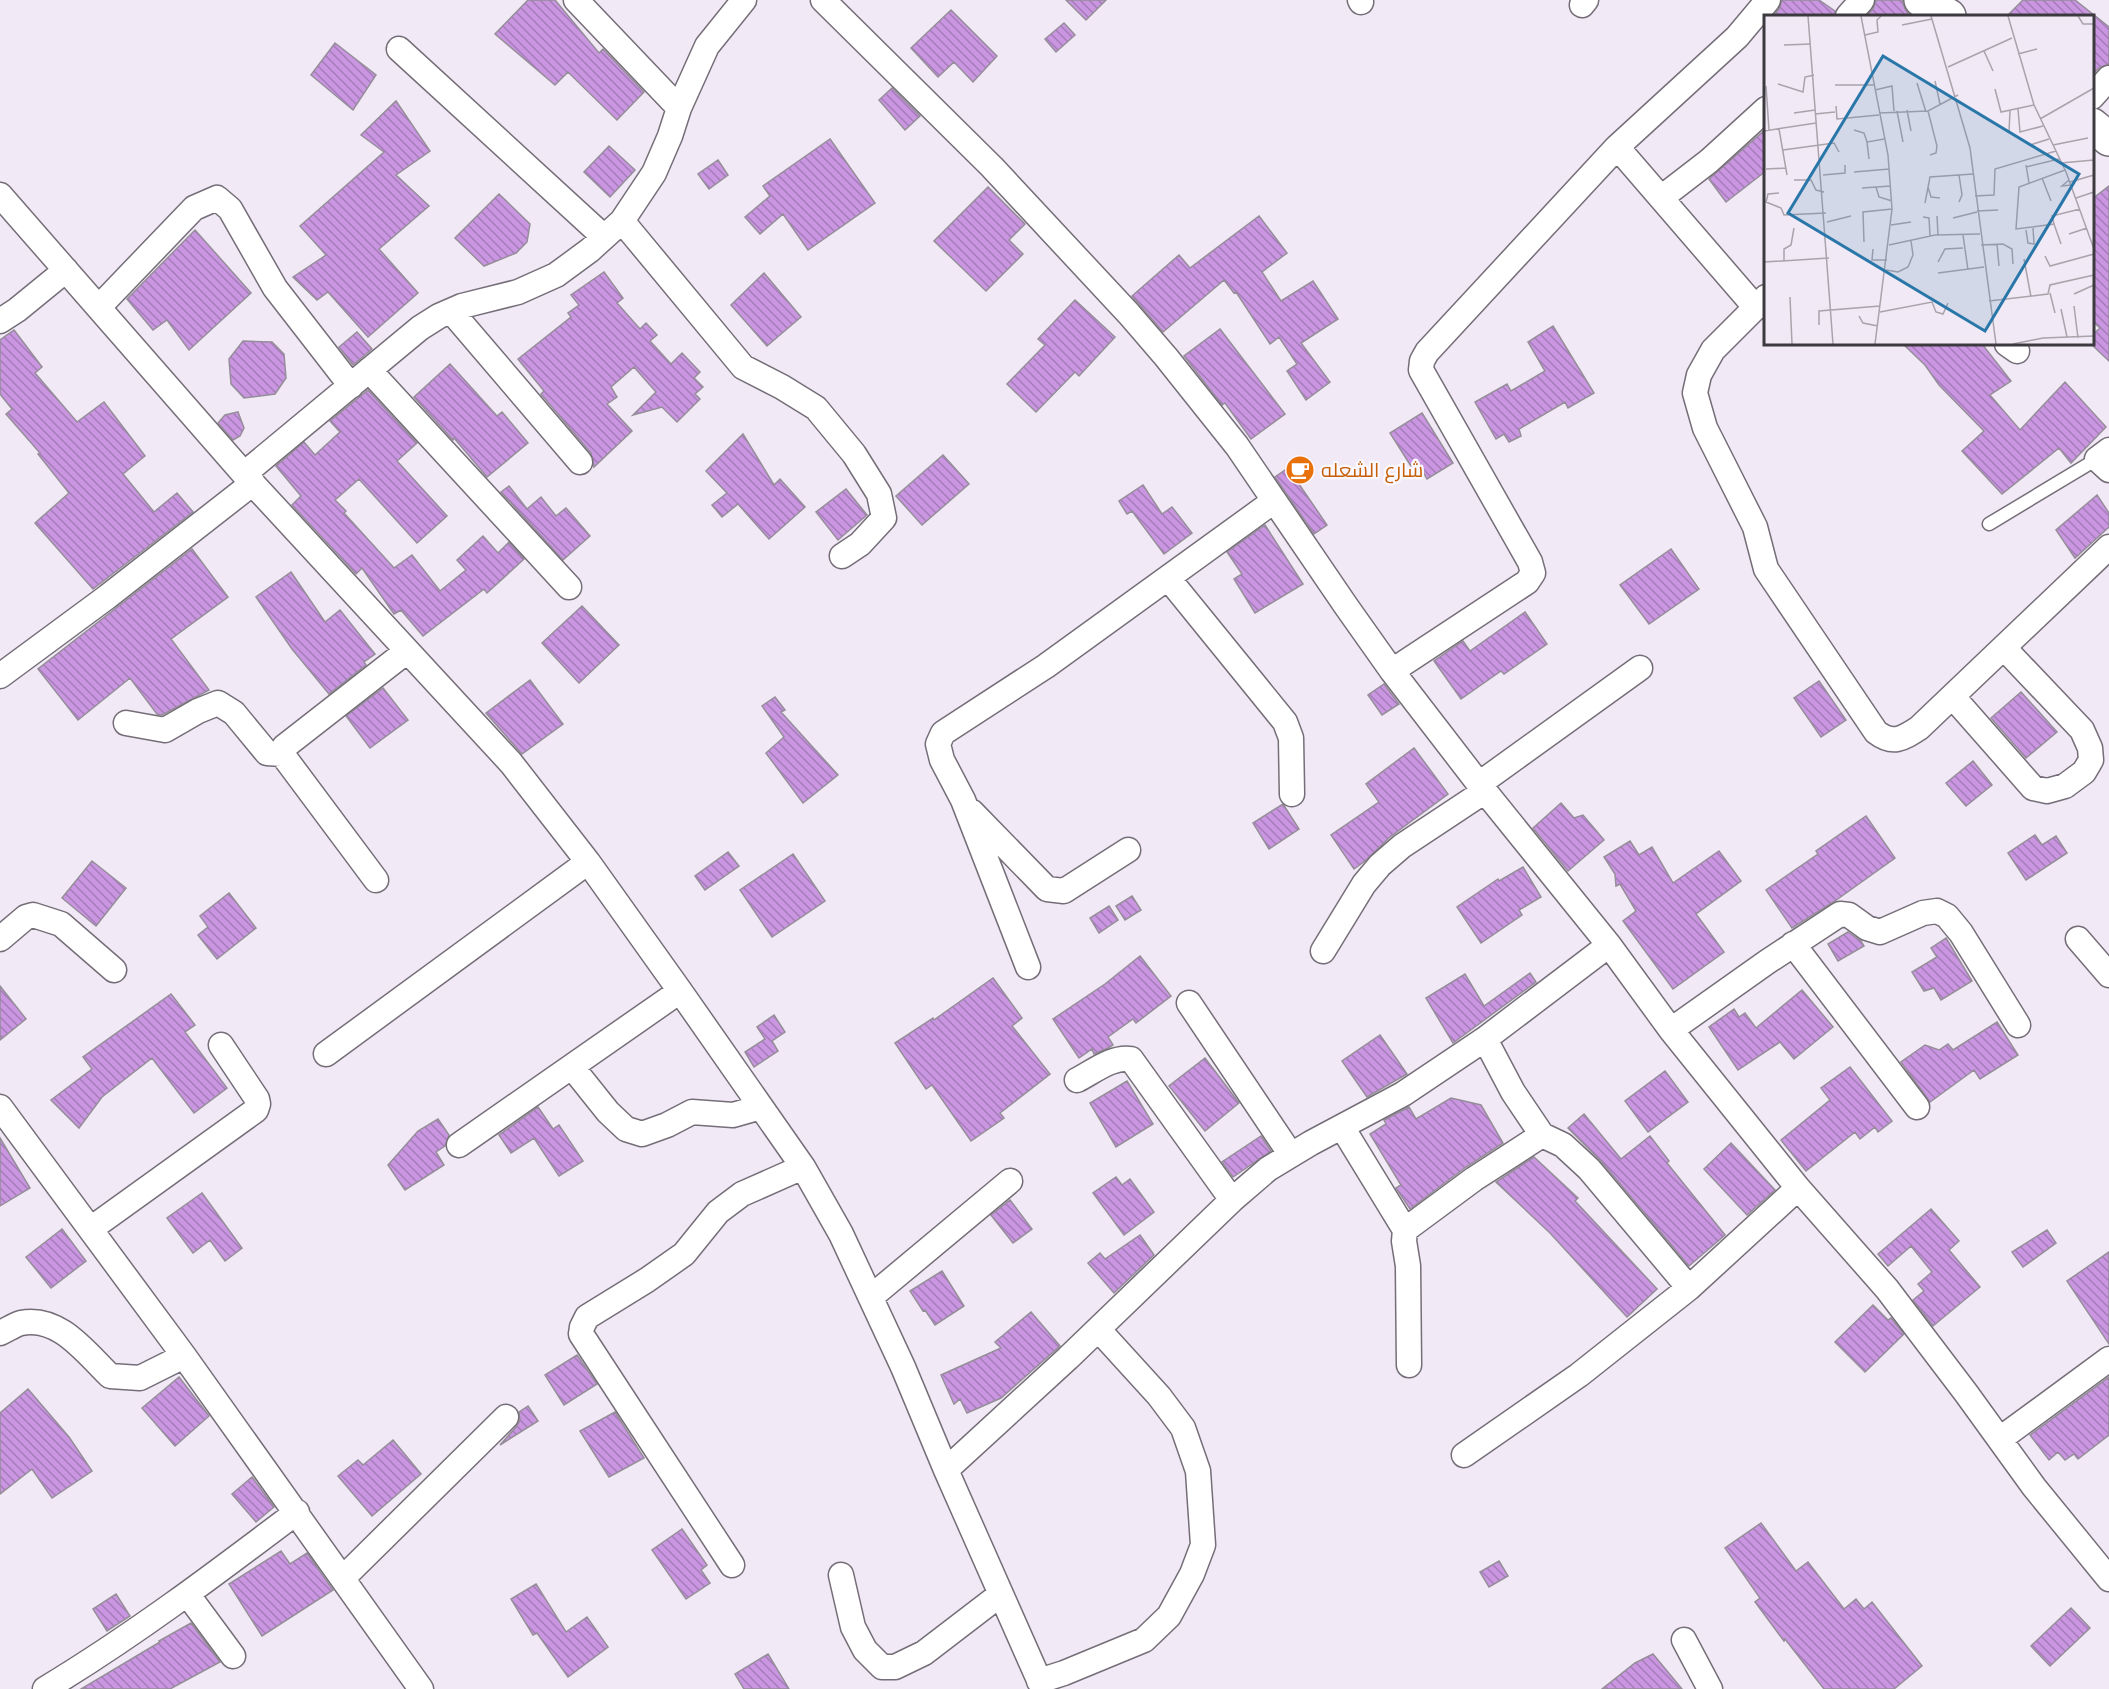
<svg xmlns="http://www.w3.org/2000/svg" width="2109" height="1689" viewBox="0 0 2109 1689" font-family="Raleway,Cairo,sans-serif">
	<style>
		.building { fill: url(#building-back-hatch); stroke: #958e99; stroke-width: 1.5 }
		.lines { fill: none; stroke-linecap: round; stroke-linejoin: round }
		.lane-casing { stroke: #756e78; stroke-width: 15 }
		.street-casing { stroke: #756e78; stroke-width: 27 }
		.secondary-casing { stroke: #756e78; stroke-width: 36 }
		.lane { stroke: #fff; stroke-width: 12 }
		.street { stroke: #fff; stroke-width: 24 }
		.secondary { stroke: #fff; stroke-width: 33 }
		.labels { text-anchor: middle; stroke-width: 4.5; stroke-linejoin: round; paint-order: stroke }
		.food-label { font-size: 20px; fill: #c56008; stroke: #fcf8ff; text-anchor: start }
		.inset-road { fill: none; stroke: #a9a3ac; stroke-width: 1.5 }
		.view { fill: #2977a9; fill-opacity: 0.15; stroke: #2977a9; stroke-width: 3 }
		.inset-edge { fill: none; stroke: #3d3a3f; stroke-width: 3 }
	</style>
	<defs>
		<pattern id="building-back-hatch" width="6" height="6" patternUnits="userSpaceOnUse" patternTransform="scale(1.5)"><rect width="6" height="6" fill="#ca96e2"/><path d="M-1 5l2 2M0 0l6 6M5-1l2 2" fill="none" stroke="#a57bb9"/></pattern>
	</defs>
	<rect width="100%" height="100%" fill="#f1e9f5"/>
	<path class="building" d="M528,0H555L599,53L603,49L644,92L617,120L568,72L555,85L495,34Z
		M1066,0H1106L1086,20Z
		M1782,0H1819L1835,11L1834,16H1773L1779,9Z
		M1876,0H1902L1905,9L1908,13L1905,16H1866L1873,9Z
		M2023,0H2075L2109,27V64L2099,68L2092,75V16H2007Z
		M951,10L997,56L973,82L954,62L938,77L911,48Z
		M1064,23L1075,35L1056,52L1045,39Z
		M335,43L376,75L353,110L311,75Z
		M892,88L920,116L905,130L879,100Z
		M396,101L430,151L396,175L429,206L379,249L418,293L368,337L328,292L317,300L293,277L326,255L300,226L384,152L361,135Z
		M1766,129V171L1726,202L1709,179Z
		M830,139L875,203L808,250L783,214L760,234L745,217L770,196L763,186Z
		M609,146L635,170L610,197L584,172Z
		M718,160L728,175L709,189L698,174Z
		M2109,186V361L2091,344H2092V335L2100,328L2092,321V199Z
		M988,187L1025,224L1009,240L1023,254L986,291L934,241Z
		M499,194L530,224L527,242L516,253L484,266L455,238Z
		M1259,216L1287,253L1262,272L1281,301L1313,281L1338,319L1301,343L1330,382L1306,400L1287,371L1297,364L1279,337L1270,344L1236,292L1234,293L1224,280L1163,332L1132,296L1179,255L1190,268Z
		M195,230L251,293L189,350L167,320L153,330L127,299Z
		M604,272L623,298L617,303L640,329L646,323L657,335L650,341L671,364L682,353L700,372L694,378L703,387L695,394L700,399L677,422L662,407L633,415L656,392L634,367L611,387L617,397L607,404L632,431L594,467L591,453L541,394L544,391L518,359L571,317L568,313L579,305L571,295Z
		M764,273L801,317L767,346L731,305Z
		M1075,300L1115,337L1079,376L1075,372L1036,412L1007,384L1045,345L1038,339Z
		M1553,326L1594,393L1568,408L1565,402L1519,429L1521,436L1509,442L1504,434L1496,439L1475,402L1507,384L1511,391L1545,371L1528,342Z
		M1220,329L1285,414L1251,439L1225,403L1222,405L1184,356Z
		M14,330L42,367L35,373L77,422L104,402L145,456L123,474L154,512L177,493L193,512L93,589L35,523L69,493L38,454L40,453L6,414L12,409L0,394V340Z
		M357,332L372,349L353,365L339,347Z
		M243,341L272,342L284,354L286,378L275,394L244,398L231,384L229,359Z
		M1903,344H1982L2011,381L1990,395L2020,430L2065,382L2106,427L2071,463L2059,448L2002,494L1962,451L1984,431L1939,385L1925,365Z
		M450,364L497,416L502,412L528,443L487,477L454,438L453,440L414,397Z
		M368,390L417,443L397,461L447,516L417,543L359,479L335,500L346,511L344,513L394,568L412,555L440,591L466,570L457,560L483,536L498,553L509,542L524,559L487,593L484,589L423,636L401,610L394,614L362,568L356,574L292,505L301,496L276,466L304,442L315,455L340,432L330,421Z
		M238,412L244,428L240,436L233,440L218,423L225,415Z
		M1422,413L1453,463L1427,479L1423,472L1416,474L1390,433Z
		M743,434L774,485L780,479L805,507L769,539L738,504L722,517L712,505L727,493L706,471Z
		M943,455L969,484L922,525L896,496Z
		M1288,468L1327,525L1314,534L1275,477Z
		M1143,485L1162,514L1172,507L1192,533L1164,554L1132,511L1127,514L1119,501Z
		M509,486L527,509L541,497L556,516L566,508L590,536L563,560L501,492Z
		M846,489L867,515L838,540L816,512Z
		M2097,495L2109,513V527L2075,558L2056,530Z
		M1265,525L1303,584L1255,613L1234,579L1242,574L1227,552Z
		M192,549L228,597L171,639L209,690L162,715L157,714L130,678L78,720L38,669Z
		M1671,549L1699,589L1649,624L1620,585Z
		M291,572L325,622L340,610L375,654L364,662L366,665L329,694L292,649L256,597Z
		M582,606L619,645L579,683L542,643Z
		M1525,612L1547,644L1504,674L1501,671L1461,699L1434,661L1463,641L1470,651Z
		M530,680L563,724L522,754L486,713Z
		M1819,681L1846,720L1821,737L1794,698Z
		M1384,684L1399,704L1382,715L1368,695Z
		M383,688L408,720L370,748L346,716Z
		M2021,692L2057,732L2026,758L1991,718Z
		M775,697L785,710L781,712L838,775L803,803L766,753L784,737L762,706Z
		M1414,748L1448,794L1390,837L1365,861L1354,869L1331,835L1379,802L1366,784Z
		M1973,761L1992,785L1966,806L1946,783Z
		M1561,803L1574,818L1583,815L1604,840L1568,871L1533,828Z
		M1283,804L1299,829L1269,849L1253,823Z
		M1866,816L1895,858L1835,901L1792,928L1766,890L1818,854L1816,851Z
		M2035,835L2042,845L2056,836L2067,853L2026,880L2008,853Z
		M1630,841L1639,855L1652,847L1673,883L1719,851L1741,881L1696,914L1724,952L1673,989L1623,921L1636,911L1620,884L1616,886L1615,874L1604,857Z
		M728,852L739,866L705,890L695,876Z
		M793,854L825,901L772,937L740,890Z
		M92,861L126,888L96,926L62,898Z
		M1523,867L1541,897L1519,910L1522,915L1481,943L1457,907L1498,879L1499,881Z
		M229,893L256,928L217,959L198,935L208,927L200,916Z
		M1132,896L1141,910L1125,920L1116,906Z
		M1109,906L1118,920L1099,933L1090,918Z
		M1848,932L1861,941L1864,946L1838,961L1828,944Z
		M1946,938L1972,981L1941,1000L1934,988L1924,991L1912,972L1937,957L1931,948Z
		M1140,956L1171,996L1136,1023L1133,1019L1108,1037L1113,1045L1108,1048L1094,1054L1092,1049L1079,1058L1053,1019L1105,984Z
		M1530,973L1536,982L1453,1043L1426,998L1465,974L1484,1006Z
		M993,978L1022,1018L1012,1026L1050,1074L1000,1113L1004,1118L971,1141L932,1085L926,1089L895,1043L933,1018L934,1020Z
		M0,986L26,1019L0,1040Z
		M1802,990L1833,1027L1794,1059L1780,1042L1738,1070L1709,1027L1734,1009L1739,1017L1745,1013L1756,1028Z
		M171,994L195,1025L185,1032L227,1088L194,1113L152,1058L102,1097L79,1128L51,1100L92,1069L83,1057Z
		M774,1015L785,1032L772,1041L778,1051L754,1067L745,1052L765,1039L757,1027Z
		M1997,1022L2018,1055L1980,1079L1974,1070L1930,1102L1901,1062L1925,1045L1939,1050L1948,1044L1953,1050Z
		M1380,1035L1407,1074L1367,1097L1342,1061Z
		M1205,1058L1239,1103L1205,1131L1169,1086Z
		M1850,1067L1892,1121L1878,1132L1875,1127L1860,1139L1855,1132L1806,1171L1781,1140L1830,1100L1821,1088Z
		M1665,1071L1688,1102L1648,1132L1625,1101Z
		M1127,1081L1153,1124L1116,1147L1090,1103Z
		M1451,1098L1481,1105L1503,1143L1466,1167L1410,1209L1396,1188L1401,1185L1370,1134L1386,1124L1384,1120L1409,1107L1416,1119Z
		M538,1107L553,1129L559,1125L583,1161L559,1176L534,1138L511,1153L499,1135Z
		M1584,1114L1621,1159L1650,1136L1669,1161L1667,1163L1725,1235L1689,1266L1600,1160L1568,1128Z
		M438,1119L449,1135L445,1146L436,1152L444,1165L405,1190L388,1165L418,1131Z
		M1261,1136L1271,1151L1233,1177L1222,1162Z
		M0,1138L30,1188L0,1206Z
		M1731,1143L1775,1190L1747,1215L1704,1169Z
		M1534,1157L1578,1198L1575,1201L1657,1289L1627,1317L1550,1233L1496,1182Z
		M1116,1177L1122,1185L1130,1179L1154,1212L1124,1235L1093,1193Z
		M202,1193L242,1248L225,1261L210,1240L193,1253L167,1218Z
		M1010,1200L1032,1229L1013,1243L991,1215Z
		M1931,1209L1959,1241L1949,1250L1980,1287L1933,1326L1913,1300L1924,1291L1918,1284L1932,1272L1911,1246L1888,1266L1878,1254Z
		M62,1229L86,1261L51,1288L26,1257Z
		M2047,1230L2056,1243L2023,1267L2012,1252Z
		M1140,1235L1154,1255L1114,1293L1088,1263L1100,1253L1105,1259Z
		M2109,1252V1344L2067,1281Z
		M942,1271L964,1306L935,1325L925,1310L923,1311L910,1291Z
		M1873,1305L1888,1320L1891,1318L1904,1334L1865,1372L1835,1342Z
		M1031,1312L1060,1346L1001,1398L967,1413L960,1399L954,1404L941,1375L1001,1348L995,1342Z
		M577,1355L597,1384L564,1405L545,1375Z
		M179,1377L209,1416L175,1446L142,1408Z
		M2109,1377V1435L2078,1459L2074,1454L2065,1460L2058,1452L2049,1460L2030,1435Z
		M28,1389L69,1437L92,1471L52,1498L32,1469L0,1494V1413Z
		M528,1406L538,1421L500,1445L516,1427L520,1420L519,1412Z
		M615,1412L644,1458L609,1477L580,1431Z
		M393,1440L421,1474L372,1516L338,1476L358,1460L363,1465Z
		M252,1477L274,1507L256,1522L232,1494Z
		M1761,1523L1796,1571L1808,1562L1844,1609L1856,1599L1864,1609L1872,1602L1922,1666L1894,1689H1824L1785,1639L1784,1641L1755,1602L1760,1598L1725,1548Z
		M682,1529L707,1565L701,1570L710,1583L686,1599L652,1550Z
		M281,1551L290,1564L307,1553L333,1590L262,1636L229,1584Z
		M1499,1561L1508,1576L1489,1587L1480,1572Z
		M536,1584L566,1632L587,1617L608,1647L568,1677L537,1633L533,1635L511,1599Z
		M116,1594L130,1616L107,1631L93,1609Z
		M2071,1608L2090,1628L2050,1666L2031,1646Z
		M191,1623L220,1662L170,1689H81L160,1642L159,1641Z
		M768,1654L789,1689H744L735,1674Z
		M1653,1654L1682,1689H1602L1635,1663Z"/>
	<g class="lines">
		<g class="lane-casing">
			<path id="lane" d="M1989,524L2097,459"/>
		</g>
		<g class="street-casing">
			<path id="street" d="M576,0L679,108
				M823,0L992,167L1129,314L1166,357L1237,446L1346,606L1392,671L1479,784L1609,945L1671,1030L1798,1188L1887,1289L1966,1393L2034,1487L2109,1579
				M1360,0L1361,2
				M1582,5L1586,0
				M1848,16L1862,0
				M399,49L604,237
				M2092,97L2109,78
				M1617,147L1756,308
				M0,195L244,474L511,763L588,862L680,991L803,1167L841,1234L903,1367L946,1470L1043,1689
				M1661,198L1709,161L1766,109
				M622,221L743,367L782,387L816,408L854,454L879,494L884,518L860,544L842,556
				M1766,297L1713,350L1699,375L1695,393L1705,428L1755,527L1766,569L1876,732C1893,745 1902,739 1919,728L2109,547
				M99,307L194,208L217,198L230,209L275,288L351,386
				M451,311L580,462
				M0,321L17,310L66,270
				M2007,344L2017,351
				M369,370L569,587
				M2109,450L2097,459L2109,470
				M244,474L420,328L439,316L462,306L518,292L556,275L590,250L622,221L654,173L670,136L679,108L707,46L744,0
				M1168,578L1285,722L1291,738L1292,794
				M1392,671L1527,582L1533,573L1530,562L1421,370L1422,361L1427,352L1617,147L1737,37L1768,0
				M0,676L107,597L253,483
				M1953,697L2033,788L2047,791L2065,786L2084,772L2091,760L2090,748L2082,730L2004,648
				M126,723L165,730L198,711L218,703L234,713L267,753L282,754
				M1479,784L1640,668
				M972,812L1047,889L1064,891L1128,850
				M376,880L282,754L284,747L407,651
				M0,939L26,917L33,915L61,924L114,970
				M2078,939L2109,975
				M1793,944L1917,1107
				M1323,951L1364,884L1380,865L1402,846L1485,791
				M1028,967L963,800L942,760L938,744L943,733L1046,666L1274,501
				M1189,1003L1291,1155
				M1671,1030L1767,962L1840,914L1849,915L1867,928L1880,932L1923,913L1937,911L1947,916L1961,933L2018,1025
				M1485,1039L1513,1092L1542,1135L1563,1145L1589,1169L1689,1288
				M326,1054L588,862
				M572,1067L608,1112L626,1129L642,1134L667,1125L692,1112L733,1115L761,1107
				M1077,1080C1093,1072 1112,1056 1131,1059L1232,1200
				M0,1107L184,1356L421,1689
				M1342,1127L1405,1230
				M459,1145L680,991
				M92,1228L256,1110L258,1104L257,1099L221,1045
				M871,1297L1010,1181
				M0,1333C7,1330 14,1325 21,1323C59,1315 86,1353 110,1376L140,1378L184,1356
				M1409,1365L1408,1266L1404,1241L1405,1230L1474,1179L1542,1135
				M2000,1439L2109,1359
				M1464,1455L1579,1375L1689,1288L1798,1188
				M946,1470L1068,1358L1232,1200L1268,1169L1311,1143L1403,1094L1485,1039L1609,945
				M732,1565L581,1334L582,1327L587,1317L647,1280L684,1254L718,1212L742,1194L803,1167
				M841,1575L853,1627L865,1650L882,1667H895L924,1653L1001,1594
				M343,1578L506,1417
				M188,1595L233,1656
				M1684,1640L1710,1689
				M1039,1681L1064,1673L1144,1640L1169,1616L1192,1574L1203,1545L1198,1471L1183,1428L1159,1396L1098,1329
				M45,1689C133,1636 215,1574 297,1512"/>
		</g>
		<g class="secondary-casing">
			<path id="secondary" d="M1921,0L1949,16
				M2092,125L2109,139"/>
		</g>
		<use href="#lane" class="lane"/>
		<use href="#street" class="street"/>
		<use href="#secondary" class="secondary"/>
	</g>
	<defs>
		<g id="cafe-disc" transform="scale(1.5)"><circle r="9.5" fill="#e8710a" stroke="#fcf8ff"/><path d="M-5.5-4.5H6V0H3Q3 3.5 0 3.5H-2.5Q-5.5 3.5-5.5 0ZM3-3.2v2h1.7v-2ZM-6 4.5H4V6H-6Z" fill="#fff"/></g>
	</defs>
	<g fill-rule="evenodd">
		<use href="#cafe-disc" x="1300" y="470"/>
	</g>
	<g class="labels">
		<g class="food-label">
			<text x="1321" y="477">شارع الشعله</text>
		</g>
	</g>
	<g transform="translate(1764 15)">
		<rect width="330" height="330" fill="#f1e9f5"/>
		<path class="inset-road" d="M44,1L69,329M97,1L124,140L128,194L111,329M167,1L206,133L232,329M244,1L270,90L302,157L330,234M314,1L319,9H330M138,10L168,4M101,20L114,17L113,5L117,1M20,30L47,29M220,36L229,56M254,39L273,34M184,52L248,23M171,66L176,89M153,68L162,97M14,69L39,77L41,62L50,60M71,70H110M2,71L5,115M231,74L237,97L270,90M111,75L128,71L130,96M72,91L73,104L115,100M254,94L256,117L279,111M143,95L147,116M133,96L139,127M164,96L173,131L172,138L166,140M30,98L51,95M115,98L164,96L194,80M51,99L71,97M276,104L330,73M15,114L23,160M90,115L100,118L103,127M0,116L52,108M245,117L246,96M266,130L285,124M289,130L324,123M19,135L70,128L75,137M105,144L103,127L120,124M297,148L330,145M262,150L265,168M262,152L295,144M2,154L22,153M301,155L255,172L252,214L290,209L288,201L316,194M90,157L125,154M59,160L81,158V150M278,163L287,186M30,165H47L52,175L60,177M305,165L298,171L307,170M306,167L330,160M112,172L115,182L128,186M164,172L167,182L176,183M98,173L127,171M15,178L4,179L2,187L17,193L20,200L62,198M211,181L230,180L231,154L292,136M312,183L330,177M195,187L198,180L195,160M161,188L166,162L209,159M213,196L234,195M173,201L174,220M159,202L165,203L166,221M189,203L213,197M63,207L87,201M290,209L297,229M127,210L147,207M262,215L264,228L270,229L269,213M305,219L323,213M199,220L204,255M100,227L99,197L128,194M233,229L235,251M125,230L171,220L216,219M217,230L239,229L248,234L249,249M109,234L108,245H123M281,241L286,251L330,239M260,244L267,282M20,246V234L27,230L30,213M0,247L65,243M174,247L181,234L199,233M122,255L134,257L144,252L149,240L147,226M174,258L220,252M286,278L291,298M310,279L330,270M26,282L28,329M225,286L284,279L286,270L330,260M310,291L314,323M297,294L303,322M116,297L168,287L172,297L179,299L184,288M95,301L99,308L114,311M55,310V296L116,291M249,329L279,323L330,321"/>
		<path class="view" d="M119,41L315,159L221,316L24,198Z"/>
		<rect width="330" height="330" class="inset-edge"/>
	</g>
</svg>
